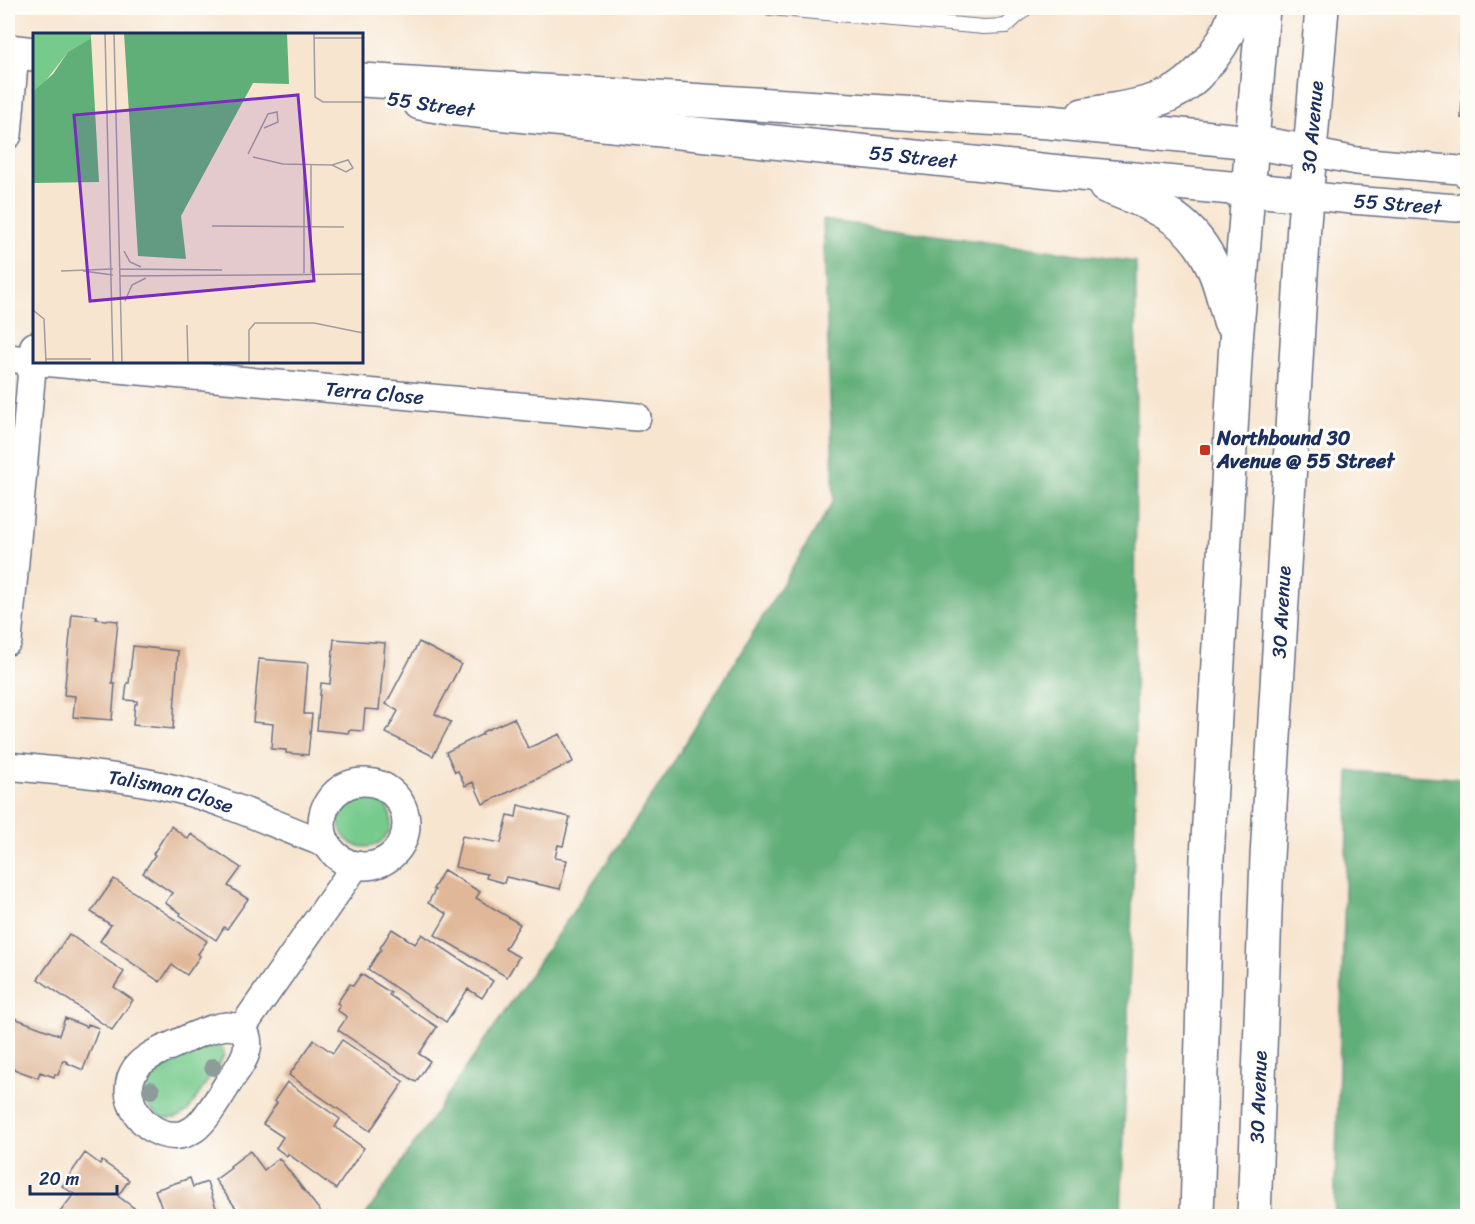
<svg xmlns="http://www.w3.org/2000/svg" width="1475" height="1224" viewBox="0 0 1475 1224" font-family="Sriracha,sans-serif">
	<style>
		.green { fill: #76ca8c; stroke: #487c75; stroke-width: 1.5 }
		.forest { fill: #60ae78; stroke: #3e6e6b; stroke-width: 1.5 }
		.building { fill: #e0b798 }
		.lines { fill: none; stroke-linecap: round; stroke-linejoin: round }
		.service-casing { stroke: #686f86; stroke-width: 16 }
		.minor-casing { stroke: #686f86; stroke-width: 30 }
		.secondary-casing { stroke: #686f86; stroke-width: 36 }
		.primary-casing { stroke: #686f86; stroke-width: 36 }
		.service { stroke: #fff; stroke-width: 14 }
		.minor { stroke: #fff; stroke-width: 27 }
		.secondary { stroke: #fff; stroke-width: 33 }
		.primary { stroke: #fff; stroke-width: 33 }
		.tree { fill: #8d9b99 }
		.poi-dot { fill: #c8321e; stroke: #fdfcf7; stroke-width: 2 }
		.labels { text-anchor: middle; stroke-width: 6; stroke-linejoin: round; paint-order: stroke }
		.street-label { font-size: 20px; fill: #1b2f5e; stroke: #fdfcf7 }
		.poi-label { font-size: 20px; font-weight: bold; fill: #1b2f5e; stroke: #fdfcf7; text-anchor: start }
		.inset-road { fill: none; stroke: #9f9ca2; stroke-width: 1.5 }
		.view { fill: #7b2cbf; fill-opacity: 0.15; stroke: #7b2cbf; stroke-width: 3 }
		.inset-edge { fill: none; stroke: #1b2f5e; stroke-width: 3 }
	</style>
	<rect width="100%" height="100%" fill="#fdfcf7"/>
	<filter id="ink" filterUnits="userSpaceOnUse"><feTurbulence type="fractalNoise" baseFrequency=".0167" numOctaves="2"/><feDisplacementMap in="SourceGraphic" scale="12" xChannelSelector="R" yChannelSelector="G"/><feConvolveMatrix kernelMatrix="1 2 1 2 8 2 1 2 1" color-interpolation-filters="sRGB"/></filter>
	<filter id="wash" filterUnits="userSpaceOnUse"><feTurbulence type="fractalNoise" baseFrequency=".008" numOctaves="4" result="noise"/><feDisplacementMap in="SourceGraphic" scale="24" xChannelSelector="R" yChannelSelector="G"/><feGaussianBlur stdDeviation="1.35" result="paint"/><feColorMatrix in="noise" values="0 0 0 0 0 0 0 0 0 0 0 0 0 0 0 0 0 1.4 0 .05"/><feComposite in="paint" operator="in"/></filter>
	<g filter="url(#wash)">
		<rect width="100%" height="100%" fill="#f7e5cf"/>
		<path class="green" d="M339 821a26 26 0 1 1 52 0a26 26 0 1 1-52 0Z
			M208,1042C218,1042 224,1045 224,1056L188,1111C184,1114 180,1117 175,1118C153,1122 136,1097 149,1079C156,1068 173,1064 184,1057C192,1052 200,1047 208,1042Z"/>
		<path class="forest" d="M823,220L1136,262L1135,824L1121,1216H365L663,780L834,500Z
			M1349,771L1467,779V1216H1334Z"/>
		<g id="blocks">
			<path class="building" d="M1465,34H1468V119L1461,118Z
				M72,614L97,616L96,619L118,621L112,684H115L112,720L73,717L75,696L64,695Z
				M334,639L385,643L379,710L365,709L363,731L349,730L348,733L317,730L321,683L330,684Z
				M419,642L461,664L435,714L451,722L433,756L386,733L398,711L386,704Z
				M133,646L178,651L173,729L133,725L135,704H137V701L125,700L127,683H129Z
				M259,659L308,663L304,714H312L308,755L286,753V750L271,749L273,724L253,722Z
				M514,718L528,748L560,734L573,762L483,804L473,782L465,786L458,771L455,772L446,752L483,734L482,732Z
				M518,805L570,817L563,846L558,845L555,858L567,860L560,889L506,877L504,883L486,878L487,874L455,867L462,836L501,843L508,815L516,817Z
				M171,826L188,839L191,834L241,868L228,886L248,899L227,929L224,927L216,940L180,915L181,913L165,903L172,893L143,873L155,855L153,854Z
				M444,870L480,892L476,898L520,924L505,949L519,957L507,977L435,935L447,914L428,903L435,890L433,889Z
				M114,879L207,941L198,954L200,956L187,975L172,965L160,982L100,941L111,925L91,912Z
				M392,929L415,944L422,934L493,981L482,998L468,989L446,1022L368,969L381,949L380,948Z
				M69,934L124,972L114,987L133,1000L112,1030L38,979Z
				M361,974L391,993L389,995L437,1027L419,1054L430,1061L416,1082L338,1030L347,1017L337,1010L340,1005L337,1003L350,984L353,986Z
				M9,1016L59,1035L65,1018L87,1027L88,1024L99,1028L83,1070L67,1063L68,1062L63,1060L58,1075L55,1074L54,1077L40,1072L38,1078L8,1067V1020Z
				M314,1040L333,1053L342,1040L404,1082L370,1131L289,1075Z
				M287,1082L340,1119L335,1127L364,1148L336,1189L288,1154L287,1156L276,1148L283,1137L263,1124L277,1103L274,1101Z
				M250,1151L264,1170L279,1158L324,1216H242L215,1180L231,1168L230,1166Z
				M85,1153L100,1164L102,1161L129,1180L118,1196L134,1208L128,1216H57L74,1194L62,1186Z
				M190,1178L193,1187L207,1182L219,1216H150V1215L164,1214L155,1190Z"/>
		</g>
	</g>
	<g filter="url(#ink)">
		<use href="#blocks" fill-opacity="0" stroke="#686f86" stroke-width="1.5"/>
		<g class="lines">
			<g class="service-casing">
				<path id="service" d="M770,8L984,27L1006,26L1026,8"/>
			</g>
			<g class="minor-casing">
				<g id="minor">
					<path d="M8,135L15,52"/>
					<path d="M1310,152L1357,161L1459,170L1468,175"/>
					<path id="s1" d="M1306,195L1351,200L1457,208L1468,205"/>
					<path d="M8,358L34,361"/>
					<path id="s2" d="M42,362L637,417"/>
					<path d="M8,641L34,346"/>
					<path id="s3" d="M8,766C64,772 121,775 176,789C229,802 277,826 327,844"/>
					<circle cx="364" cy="824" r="42"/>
					<path d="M227,1026L242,1028C255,1044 243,1062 232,1077C223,1091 207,1120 194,1129C160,1153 111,1104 136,1068C145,1056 162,1050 175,1044C193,1036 208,1028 227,1026Z"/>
					<path d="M242,1028L356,865"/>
				</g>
			</g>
			<g class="secondary-casing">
				<path id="secondary" d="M1252,142L1263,8
					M1310,152L1322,8"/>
			</g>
			<g class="primary-casing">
				<g id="primary">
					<path d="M8,51L34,54"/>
					<path d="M362,80L1049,122L1252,142L1310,152L1304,224L1267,857L1254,1216"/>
					<path id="s4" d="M420,103L449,108L1069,173L1306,195"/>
					<path d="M1083,115C1111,110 1143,107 1169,95C1194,84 1221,50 1231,25C1233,20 1235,13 1236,8"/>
					<path d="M1105,186C1157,206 1196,219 1217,277C1222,291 1226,307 1230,322"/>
					<path d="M1197,1216L1207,858L1236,342L1252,142"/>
				</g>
			</g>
			<use href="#service" class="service"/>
			<use href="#minor" class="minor"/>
			<use href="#secondary" class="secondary"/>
			<use href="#primary" class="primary"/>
		</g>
		<g class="tree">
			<circle cx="213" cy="1067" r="9"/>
			<circle cx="151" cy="1090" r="9"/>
		</g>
	</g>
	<rect class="poi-dot" x="1199" y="444" width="12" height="12" rx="3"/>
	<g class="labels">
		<g class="street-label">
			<text transform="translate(431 104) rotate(8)" y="7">55 Street</text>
			<text transform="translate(1312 127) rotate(-85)" y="7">30 Avenue</text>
			<text dy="7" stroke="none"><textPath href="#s4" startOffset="496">55 Street</textPath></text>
			<text dy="7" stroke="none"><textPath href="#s1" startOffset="92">55 Street</textPath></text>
			<text dy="7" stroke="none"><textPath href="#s2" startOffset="334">Terra Close</textPath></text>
			<text transform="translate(1281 612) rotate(-87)" y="7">30 Avenue</text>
			<text dy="7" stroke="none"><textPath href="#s3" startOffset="165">Talisman Close</textPath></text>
			<text transform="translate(1258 1097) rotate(-88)" y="7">30 Avenue</text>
		</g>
		<g class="poi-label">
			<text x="1217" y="445">Northbound 30<tspan x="1217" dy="23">Avenue @ 55 Street</tspan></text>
		</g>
	</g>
	<g transform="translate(33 33)">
		<rect width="330" height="330" fill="#f7e5cf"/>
		<path d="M0,0H58V5L35,19L4,59H0Z" fill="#76ca8c"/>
		<path d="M91,0H254L256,51L220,50L148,183L153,226L105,223ZM58,5L66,149L0,150V59L20,41L35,19Z" fill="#60ae78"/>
		<path class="inset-road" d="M72,0L80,330M81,0L89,330M281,0L282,64L290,69H330M281,5H330M215,121L235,81L244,79L245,89L231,95M220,124L250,131L299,132L313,139L320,135L315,127L299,132M179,193L311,194M91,218L97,229L108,234M86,236L189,237M28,238L80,236M50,238L80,242M271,240V132M278,240V132M87,243L330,241M92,268L99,252L113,245M0,277L11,286L13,330M154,292L155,330M13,326H58M216,330V297L222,290H281L330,300"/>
		<path class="view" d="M265,62L281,248L57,268L41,82Z"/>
		<rect width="330" height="330" class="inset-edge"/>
	</g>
	<rect width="1475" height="1224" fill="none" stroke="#fdfcf7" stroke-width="30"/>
	<path d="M30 1185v9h87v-9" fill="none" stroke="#1b2f5e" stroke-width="3"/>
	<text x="39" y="1185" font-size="18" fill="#1b2f5e" stroke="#fdfcf7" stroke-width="4.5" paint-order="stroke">20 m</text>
</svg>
